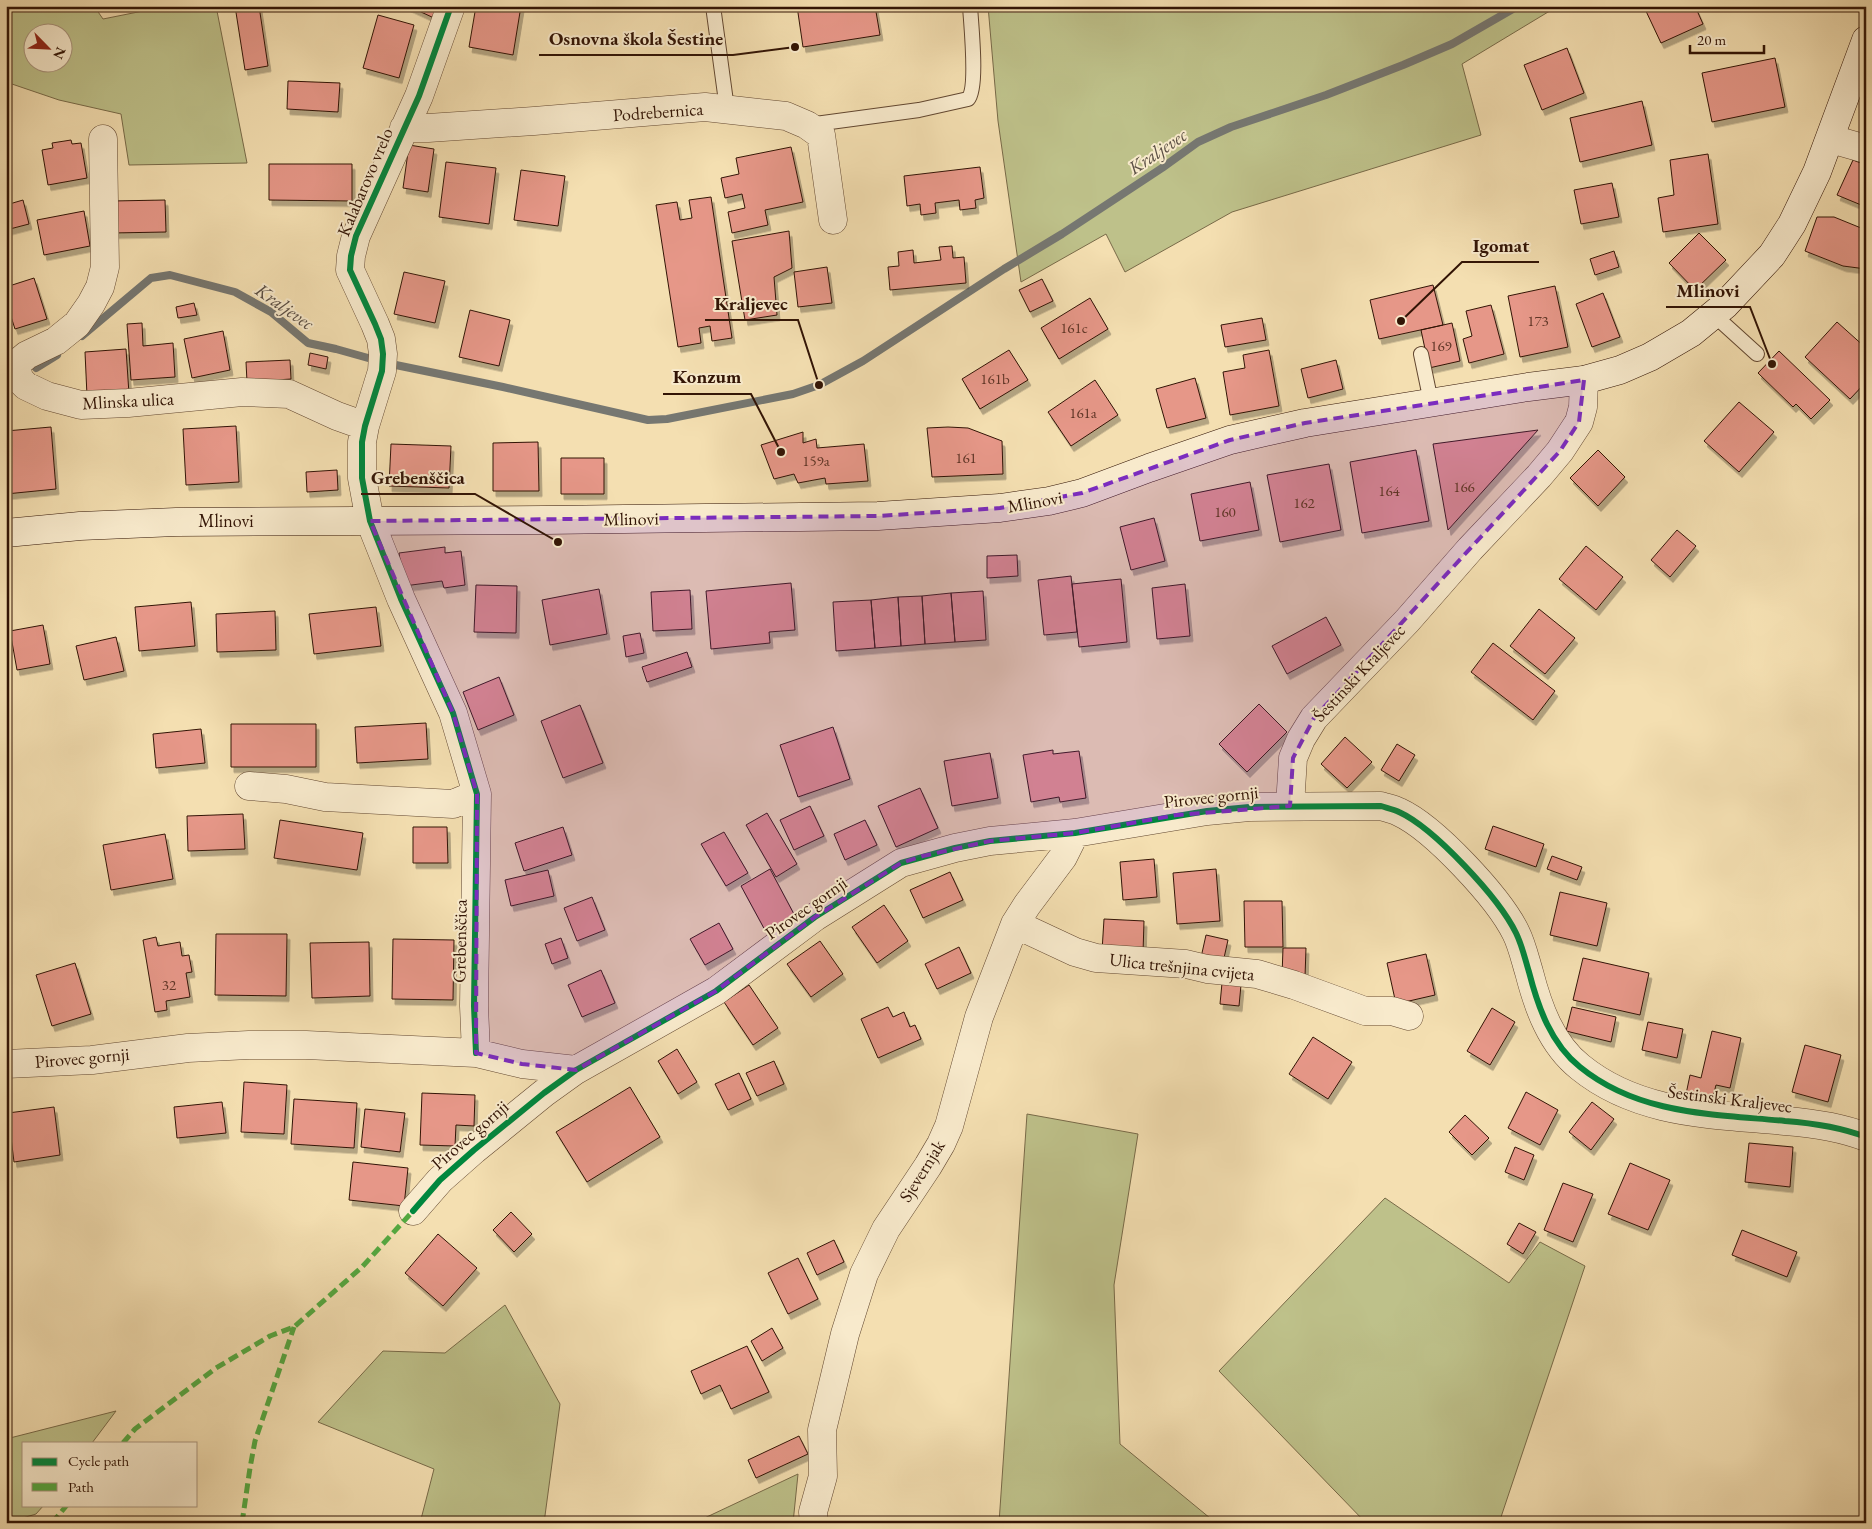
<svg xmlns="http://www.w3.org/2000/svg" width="1872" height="1529" viewBox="0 0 1872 1529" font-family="'EB Garamond',serif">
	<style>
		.green { fill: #bec18a; stroke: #786a48; fill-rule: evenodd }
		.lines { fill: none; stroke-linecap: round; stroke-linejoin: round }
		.stream { stroke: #767771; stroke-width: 8 }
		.building { fill: #e69788; stroke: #321405; filter: url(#shadow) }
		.service-casing { stroke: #624730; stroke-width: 16 }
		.minor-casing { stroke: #624730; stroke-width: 29 }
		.secondary-casing { stroke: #321405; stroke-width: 29 }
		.service { stroke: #f8eacc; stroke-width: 14 }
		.minor { stroke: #f8eacc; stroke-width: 28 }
		.secondary { stroke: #f8eacc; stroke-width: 28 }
		.quiet { stroke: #54a840; stroke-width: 5; stroke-dasharray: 10 5; stroke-linecap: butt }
		.cycleway-casing { stroke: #f8eacc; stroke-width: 9 }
		.cycleway { stroke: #00873e; stroke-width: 6 }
		.marked { fill: #7b2cbf; fill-opacity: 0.2; stroke: #7b2cbf; stroke-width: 4; stroke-dasharray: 10 6; stroke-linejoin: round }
		.labels { text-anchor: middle; stroke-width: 4; stroke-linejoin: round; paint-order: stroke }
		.number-label { font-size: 15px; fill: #5f3526 }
		.street-label { font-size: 18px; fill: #321405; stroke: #f8eacc }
		.water-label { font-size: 19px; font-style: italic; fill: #5a4e44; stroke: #f8eacc }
		.leader { fill: none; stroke: #321405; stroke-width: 2 }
		.callout-dot { fill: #321405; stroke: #f8eacc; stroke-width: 2 }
		.callout-label { font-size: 19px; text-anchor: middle; font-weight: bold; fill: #321405; stroke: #f8eacc; stroke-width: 4; stroke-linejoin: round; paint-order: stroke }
	</style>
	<defs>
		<filter id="shadow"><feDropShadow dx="3" dy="5.5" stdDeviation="0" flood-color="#0004"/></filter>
	</defs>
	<rect width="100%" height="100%" fill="#f4dfb1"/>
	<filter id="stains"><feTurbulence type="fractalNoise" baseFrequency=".004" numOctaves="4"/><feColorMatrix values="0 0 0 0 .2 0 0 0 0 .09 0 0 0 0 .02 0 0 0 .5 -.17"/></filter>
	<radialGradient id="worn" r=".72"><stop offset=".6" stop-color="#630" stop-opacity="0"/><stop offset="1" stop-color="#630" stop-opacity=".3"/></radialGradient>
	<path class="green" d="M6,6H94L103,19L168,6H216L247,163L129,165L121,114L59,100L6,82ZM62,32V62H32V32Z
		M988,6H1558L1462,64L1481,135L1232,212L1125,272L1106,234L1021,282L998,121Z
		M1027,1114L1138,1134L1114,1285L1120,1444L1216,1523H999Z
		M1385,1198L1509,1283L1540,1242L1585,1266L1499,1523H1366L1219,1371Z
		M505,1305L560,1404L544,1523H420L434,1469L318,1422L383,1351L445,1353Z
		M116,1411L92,1443H24V1505H44L36,1514L6,1523V1439Z
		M798,1474L793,1523H694Z"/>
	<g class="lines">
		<path class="stream" d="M82,336L151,278L170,275L235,292L271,312L308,343L336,349L386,363L503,387L648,420L667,419L793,394L819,385L863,361L1004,269L1062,234L1162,168L1198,142L1231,127L1326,95L1403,65L1452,44L1518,6
			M36,368L57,355"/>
	</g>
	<path class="building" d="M235,6H259L268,66L245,70Z
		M408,6H439L434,18Z
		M476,6H521L513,55L469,47Z
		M797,6H875L880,35L803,47Z
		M1652,6H1695L1703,24L1661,43L1645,9Z
		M378,15L414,25L399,78L363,68Z
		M1567,48L1584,93L1542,110L1524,65Z
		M1775,58L1785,107L1712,122L1702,73Z
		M288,81L340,83L338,112L287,109Z
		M1642,101L1652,145L1580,162L1570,118Z
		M71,140L72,144L81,143L87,178L48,185L42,150L53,148L52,143Z
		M409,145L434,149L428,192L403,188Z
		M791,147L803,202L765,210L768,225L732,233L728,212L745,208L742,194L725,198L721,178L739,174L736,158Z
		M1708,154L1718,224L1663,232L1658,198L1674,195L1670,160Z
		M1853,160L1866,165V207L1837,195Z
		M446,162L496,168L489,224L439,217Z
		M269,164H352V201L269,200Z
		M980,167L984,198L975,200L976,208L960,210L959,200L935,203L936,213L921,215L920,204L907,206L904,176Z
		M521,170L565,176L558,226L514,220Z
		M1612,183L1619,217L1581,224L1574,190Z
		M711,197L732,338L712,341L710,326L699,328L701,343L678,347L656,205L677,202L680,220L692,218L689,200Z
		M23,200L29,224L6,230V205Z
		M165,200L166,232L112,233V201Z
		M84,211L90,246L44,255L37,220Z
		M1817,217H1834L1866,230V269L1843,266L1805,251Z
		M789,231L792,268L774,277L777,315L745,320L732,241Z
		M1699,233L1726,260L1695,290L1669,263Z
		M952,246L953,258L964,257L966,283L890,290L888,267L899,266L898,252L913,250L914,263L941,260L939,247Z
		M1614,251L1619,267L1595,275L1590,259Z
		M827,267L832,303L798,307L794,272Z
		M404,272L445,281L435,323L394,314Z
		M34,278L47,319L15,329L6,301V287Z
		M1042,279L1053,301L1030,312L1019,290Z
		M1433,285L1443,325L1379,339L1370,300Z
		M1555,286L1568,347L1520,357L1508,296Z
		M1603,293L1620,337L1592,347L1576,304Z
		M1090,298L1108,329L1059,359L1041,328Z
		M194,303L197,315L178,318L176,307Z
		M1491,305L1504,354L1469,363L1463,339L1472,336L1466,311Z
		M470,310L510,320L499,366L459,357Z
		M1262,318L1266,340L1225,347L1221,325Z
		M1837,322L1866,348V382L1850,399L1805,357Z
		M142,323L143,346L173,343L175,377L131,380L127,324Z
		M1452,323L1460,361L1429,368L1421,330Z
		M223,331L230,370L192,378L184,339Z
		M126,349L129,394L87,396L85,352Z
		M1009,350L1028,380L980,409L962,379Z
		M1269,350L1279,406L1230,415L1223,372L1245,368L1243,355Z
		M1779,351L1830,400L1811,419L1796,404L1793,407L1758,373Z
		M310,353L328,357L326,369L308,365Z
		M290,360L291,379L247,382L246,362Z
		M1336,360L1343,389L1308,398L1301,369Z
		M1195,378L1206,418L1167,428L1156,389Z
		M1095,380L1118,415L1071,446L1048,412Z
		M1739,402L1774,432L1739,472L1704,441Z
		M236,426L239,482L186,485L183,429Z
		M51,427L56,489L6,494V431Z
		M948,427L968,428L1002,441L1003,474L932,477L927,428Z
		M1538,430L1448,530L1433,444Z
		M803,432V443L816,439L817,448L864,444L868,481L826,484L825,478L798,483L794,474L774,479L761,445Z
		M538,442L539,491H493V443Z
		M391,444L451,446L449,488L389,486Z
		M1416,450L1429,521L1362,533L1350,462Z
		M1598,450L1625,477L1598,506L1570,478Z
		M561,458H604V494H561Z
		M1329,464L1341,530L1280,542L1267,475Z
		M337,470L338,490L307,492L306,472Z
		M1250,482L1259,530L1200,541L1191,494Z
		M1154,518L1165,561L1131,570L1120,527Z
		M1677,530L1696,546L1670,577L1651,560Z
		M1586,546L1623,577L1596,610L1559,579Z
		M445,547V553L461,551L465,585L444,588L442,581L404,586L399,553Z
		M1017,555L1018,576L987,578V556Z
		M1071,576L1077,632L1044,635L1038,580Z
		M1121,579L1127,642L1079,647L1072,584Z
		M791,583L795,630L769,632L770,643L711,649L706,591Z
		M1185,584L1190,636L1157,639L1152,588Z
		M476,585L517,586L516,633L474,632Z
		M599,589L607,634L550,645L542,600Z
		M690,590L692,629L653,631L651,592Z
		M983,591L986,640L955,642L951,593Z
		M951,593L955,642L925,644L922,596Z
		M922,596L925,644L901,646L898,597Z
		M898,597L901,646L875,648L871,600Z
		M871,600L875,648L836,651L833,602Z
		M191,602L195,646L139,651L135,607Z
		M376,607L381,646L314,654L309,614Z
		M1539,609L1575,638L1545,674L1510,646Z
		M275,611L276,650L217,652L216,614Z
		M1326,617L1341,645L1287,674L1272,646Z
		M43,625L50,664L17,670L10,631Z
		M640,633L644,653L626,657L623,636Z
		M116,637L124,671L84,680L76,646Z
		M1493,643L1555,691L1533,720L1471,672Z
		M687,652L692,667L647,682L642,667Z
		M499,677L514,715L478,730L463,692Z
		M1259,704L1287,732L1247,772L1219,744Z
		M580,705L603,763L563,778L541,721Z
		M426,723L428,759L357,763L355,727Z
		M231,724H316V767H231Z
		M833,727L850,779L798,797L780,745Z
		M201,729L205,763L156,768L153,734Z
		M1345,737L1372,762L1347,788L1321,764Z
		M1397,744L1415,755L1399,781L1381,770Z
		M1053,750V754L1079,751L1086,798L1060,802L1059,797L1031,802L1023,755Z
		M990,753L998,798L952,806L944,761Z
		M920,788L938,828L896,847L878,806Z
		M810,806L824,836L794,850L780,820Z
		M767,813L797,864L776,877L746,825Z
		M243,814L245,849L188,851L187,816Z
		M280,820L363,833L357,870L274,858Z
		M865,820L877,845L845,860L834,834Z
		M1493,826L1544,844L1536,867L1485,849Z
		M413,827H447L448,863H413Z
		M563,827L572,855L524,871L515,843Z
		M724,832L748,873L726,886L701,844Z
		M165,834L173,879L111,890L103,845Z
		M1552,856L1582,867L1577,880L1547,869Z
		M1154,859L1157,897L1123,900L1120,862Z
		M770,869L795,916L766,932L741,886Z
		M1216,869L1220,921L1177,924L1173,873Z
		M548,870L554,896L511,906L505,880Z
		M950,872L963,900L923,918L910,890Z
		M1560,892L1607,903L1597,946L1550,935Z
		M592,897L605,930L577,941L564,908Z
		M1244,901H1282L1283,947H1245Z
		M884,905L908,941L877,963L852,927Z
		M1104,919L1144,921L1143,953L1102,951Z
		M719,923L733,949L705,965L690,939Z
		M216,934H287L286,996L215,995Z
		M1206,935L1228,940L1222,967L1200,962Z
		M156,937L158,946L180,942L182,956L189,955L192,972L186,973L190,997L166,1001L167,1010L155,1012L143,940Z
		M561,938L568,958L552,964L545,944Z
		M393,939L454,940L453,1000L392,999Z
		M820,941L843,974L811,997L787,964Z
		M369,942L370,996L312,998L310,943Z
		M959,947L971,973L937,989L925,964Z
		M1283,948H1306L1305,977L1282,976Z
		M1426,954L1435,995L1396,1004L1387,963Z
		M1583,958L1649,973L1640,1015L1573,1000Z
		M75,963L91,1014L52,1026L36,975Z
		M601,970L615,1003L582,1017L568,985Z
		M1222,983L1241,985L1239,1006L1220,1004Z
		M749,985L778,1028L753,1045L724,1002Z
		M888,1007L893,1017L904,1012L910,1027L915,1025L921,1039L878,1058L861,1019Z
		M1572,1007L1616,1017L1611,1042L1566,1031Z
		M1492,1008L1515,1022L1490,1065L1467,1051Z
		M1648,1022L1683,1029L1677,1058L1642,1050Z
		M1712,1031L1741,1038L1730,1088L1716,1085L1711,1104L1685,1099L1690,1075L1701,1078Z
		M1313,1037L1352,1062L1328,1099L1289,1074Z
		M1805,1045L1841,1055L1828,1102L1792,1092Z
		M677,1049L697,1082L678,1094L658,1061Z
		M774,1061L784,1084L757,1096L746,1073Z
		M739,1073L751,1099L728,1110L715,1084Z
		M244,1082L287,1085L284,1134L241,1132Z
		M630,1087L660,1137L587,1182L556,1132Z
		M1526,1092L1558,1110L1540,1145L1508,1128Z
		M422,1093L475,1095L474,1126L456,1125L455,1146L420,1145Z
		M294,1099L357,1103L354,1148L291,1144Z
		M222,1102L226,1133L177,1138L174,1107Z
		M1592,1102L1614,1119L1591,1150L1569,1132Z
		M54,1107L60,1155L14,1162L8,1113Z
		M365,1109L405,1113L400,1152L361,1147Z
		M1465,1115L1489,1138L1472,1155L1449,1132Z
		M1749,1143L1793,1147L1790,1187L1745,1182Z
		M1515,1147L1534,1155L1524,1180L1505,1172Z
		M353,1162L408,1168L404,1206L349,1200Z
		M1630,1163L1670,1180L1648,1230L1608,1214Z
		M1563,1183L1593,1194L1573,1242L1544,1230Z
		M511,1212L532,1234L514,1252L493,1230Z
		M1519,1223L1536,1232L1523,1254L1507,1244Z
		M1742,1230L1797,1252L1787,1277L1732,1255Z
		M438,1234L477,1268L443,1306L405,1273Z
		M834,1240L844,1262L817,1275L807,1253Z
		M798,1258L818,1299L788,1314L768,1273Z
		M772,1328L783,1348L762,1361L751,1341Z
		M747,1346L769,1392L731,1409L720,1385L701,1394L691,1371Z
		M799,1436L808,1454L756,1478L748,1460Z"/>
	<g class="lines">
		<g class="service-casing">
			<path id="service" d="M713,6L727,109
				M808,125L919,110L968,99C978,88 971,24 970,6
				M1714,315L1757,354
				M1421,354L1431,402"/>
		</g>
		<g class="minor-casing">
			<path id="minor" d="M451,6L419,96L356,236L351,256L350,270L375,324L381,339L383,354L382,371L365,426L362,442V478L370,521L401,599L453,713L477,794L474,1006L476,1053
				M404,128H428L534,121L705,107L786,116L807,125L821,135L833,220
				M103,139L105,267L100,287L91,304L77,324L56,341L27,355L21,360L18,365L17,372L20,380L26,386L47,396L81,405L128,403L242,392L289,394L337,416L365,426
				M1831,139L1866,149
				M249,786L286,789L325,797L453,804L477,794
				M1290,806L1293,758L1301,739L1314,718L1407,621L1470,549L1539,476L1560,451L1579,422L1583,407L1584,380
				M1015,924L1075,952L1096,958L1186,964L1207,969L1257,974L1294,985L1365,1011H1392L1409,1016
				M6,1064L92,1060L188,1048L249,1045H306L476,1053L522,1064L576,1070
				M413,1211L440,1180L474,1150L544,1093L576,1070L716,991L815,917L901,863L955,848L990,841L1075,833L1207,811L1249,807L1381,806C1387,808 1393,809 1399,812C1434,828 1499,898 1516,933C1522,945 1525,959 1529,972C1538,1007 1551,1044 1580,1067C1639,1115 1713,1114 1785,1121C1812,1123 1840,1127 1866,1137
				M814,1523L813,1512L823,1476L822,1430L845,1334L864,1274L886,1229L928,1166L941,1144L949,1126L979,1017L1015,924L1027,905L1063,857L1075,833"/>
		</g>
		<g class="secondary-casing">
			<path id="secondary" d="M6,533L80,526L176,522L545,520L878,516L1000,508L1049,501L1082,493L1149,468L1230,440L1305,423L1528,387L1584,380L1620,370L1650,357L1691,333L1725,305L1772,255L1792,224L1817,172L1866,40"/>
		</g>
		<use href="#service" class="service"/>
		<use href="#minor" class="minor"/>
		<use href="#secondary" class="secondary"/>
		<path class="quiet" d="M123,1443L135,1429L216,1368L270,1336L294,1327L362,1267L413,1211
			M52,1523L67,1505
			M242,1523L250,1468L255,1441L294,1327"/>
		<g class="cycleway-casing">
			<path id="cycleway" d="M451,6L419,96L356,236L351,256L350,270L375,324L381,339L383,354L382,371L365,426L362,442V478L370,521L401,599L453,713L477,794L474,1006L476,1053
				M413,1211L440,1180L474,1150L544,1093L576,1070L716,991L815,917L901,863L955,848L990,841L1075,833L1207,811L1249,807L1381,806C1387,808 1393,809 1399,812C1434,828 1499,898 1516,933C1522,945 1525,959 1529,972C1538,1007 1551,1044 1580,1067C1639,1115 1713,1114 1785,1121C1812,1123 1840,1127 1866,1137"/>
		</g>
		<use href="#cycleway" class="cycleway"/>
	</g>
	<path class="marked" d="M1584,380L1579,422L1560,451L1314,718L1293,758L1290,806L1177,815L1075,833L990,841L923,856L901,863L815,917L716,991L576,1070L522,1064L476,1053L477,794L453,713L370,521L878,516L1000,508L1082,493L1230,440L1305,423Z"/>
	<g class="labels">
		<g class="number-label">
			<text x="1538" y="326">173</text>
			<text x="1074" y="333">161c</text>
			<text x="1441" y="351">169</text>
			<text x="995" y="384">161b</text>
			<text x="1083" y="418">161a</text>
			<text x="966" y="463">161</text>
			<text x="816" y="466">159a</text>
			<text x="1464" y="492">166</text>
			<text x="1389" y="496">164</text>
			<text x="1304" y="508">162</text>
			<text x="1225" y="517">160</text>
			<text x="169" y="990">32</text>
		</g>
		<g class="street-label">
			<text transform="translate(658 112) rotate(-4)" y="6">Podrebernica</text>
			<text transform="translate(365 182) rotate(-67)" y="6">Kalabarovo vrelo</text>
			<text transform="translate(128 401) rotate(-3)" y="6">Mlinska ulica</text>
			<text transform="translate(1035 502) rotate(-10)" y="6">Mlinovi</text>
			<text transform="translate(631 519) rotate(-1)" y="6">Mlinovi</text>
			<text x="226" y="527">Mlinovi</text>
			<text transform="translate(1359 673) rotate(-47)" y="6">Šestinski Kraljevec</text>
			<text transform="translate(1211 797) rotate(-6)" y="6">Pirovec gornji</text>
			<text transform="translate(806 908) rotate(-35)" y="6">Pirovec gornji</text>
			<text transform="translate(460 941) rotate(-89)" y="6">Grebenščica</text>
			<text transform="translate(1182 967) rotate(6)" y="6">Ulica trešnjina cvijeta</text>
			<text transform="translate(82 1058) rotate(-5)" y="6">Pirovec gornji</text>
			<text transform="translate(1730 1099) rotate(7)" y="6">Šestinski Kraljevec</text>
			<text transform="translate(470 1135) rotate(-41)" y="6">Pirovec gornji</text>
			<text transform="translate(922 1171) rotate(-58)" y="6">Sjevernjak</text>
		</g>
		<g class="water-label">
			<text transform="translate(1157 151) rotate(-34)" y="7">Kraljevec</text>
			<text transform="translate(285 306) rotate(35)" y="7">Kraljevec</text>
		</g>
	</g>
	<path class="leader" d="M795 47L733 55H539M1401 321L1462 262H1539M1772 364L1750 307H1666M819 385L798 320H705M781 452L751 394H663M558 542L475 494H361"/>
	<g class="callout-dot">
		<circle cx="795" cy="47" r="5"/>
		<circle cx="1401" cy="321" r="5"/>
		<circle cx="1772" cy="364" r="5"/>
		<circle cx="819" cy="385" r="5"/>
		<circle cx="781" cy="452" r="5"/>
		<circle cx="558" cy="542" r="5"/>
	</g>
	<g class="callout-label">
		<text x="636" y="45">Osnovna škola Šestine</text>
		<text x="1501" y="252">Igomat</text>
		<text x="1708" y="297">Mlinovi</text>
		<text x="751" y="310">Kraljevec</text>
		<text x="707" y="383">Konzum</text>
		<text x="418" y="484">Grebenščica</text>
	</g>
	<rect width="1872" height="1529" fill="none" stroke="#f4dfb1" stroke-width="25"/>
	<rect x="8" y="8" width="1857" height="1514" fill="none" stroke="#321405" stroke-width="2.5"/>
	<rect x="12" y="12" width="1847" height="1504" fill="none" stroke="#321405"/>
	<rect x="22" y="1442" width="175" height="65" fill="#f8eacc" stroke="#a9947c"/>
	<rect x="32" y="1458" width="25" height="8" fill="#00873e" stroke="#a9947c"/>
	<text x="68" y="1466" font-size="15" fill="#321405">Cycle path</text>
	<rect x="32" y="1483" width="25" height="8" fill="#54a840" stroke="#a9947c"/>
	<text x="68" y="1492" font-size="15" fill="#321405">Path</text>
	<g transform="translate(48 48) rotate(114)"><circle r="24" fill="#f8eacc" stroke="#a9947c"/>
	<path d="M0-4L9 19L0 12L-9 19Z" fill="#8f2418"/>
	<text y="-8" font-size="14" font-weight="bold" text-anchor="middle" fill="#321405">N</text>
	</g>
	<path d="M1690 45v8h74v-8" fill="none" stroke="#321405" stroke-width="2.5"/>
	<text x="1697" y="45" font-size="15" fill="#321405" stroke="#f8eacc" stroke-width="4" paint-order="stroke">20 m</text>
	<rect width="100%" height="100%" filter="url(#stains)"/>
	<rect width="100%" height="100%" fill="url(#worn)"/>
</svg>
